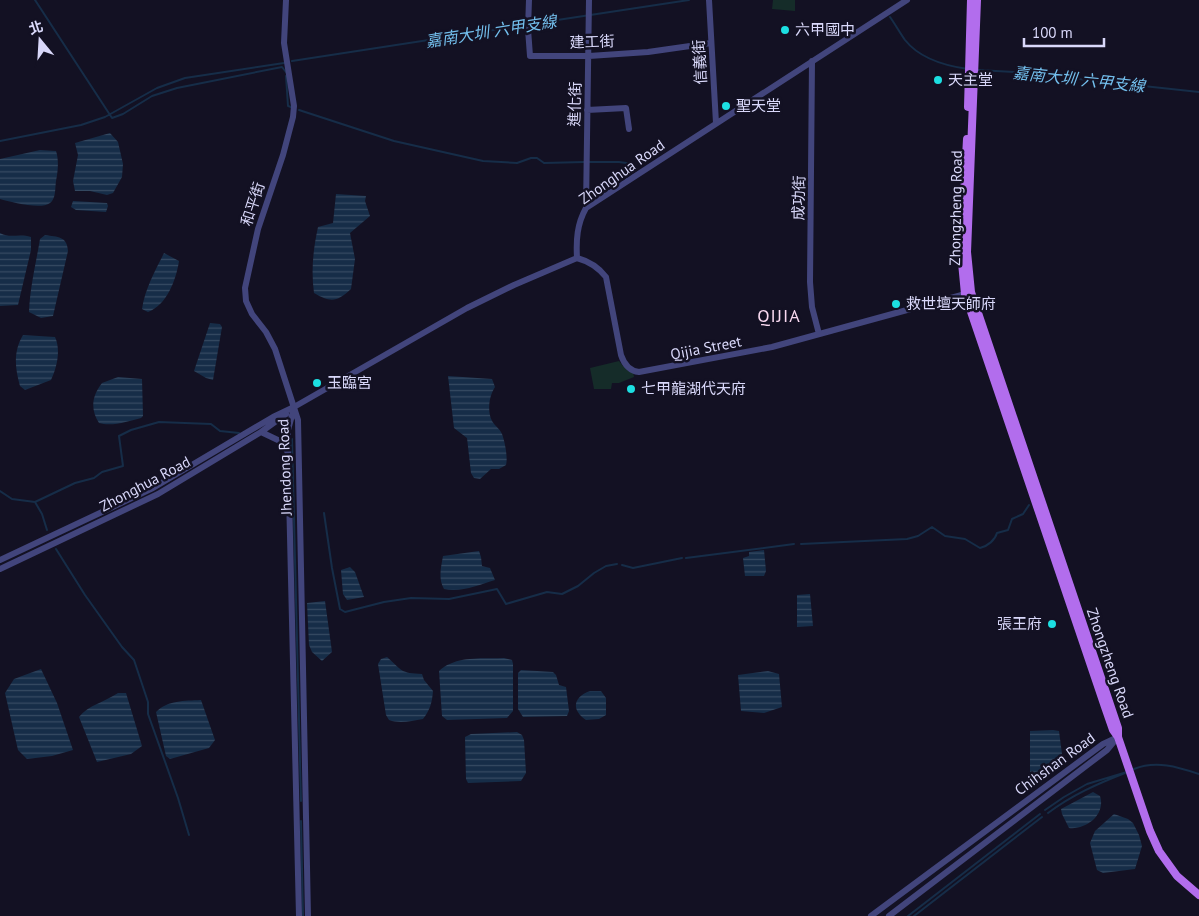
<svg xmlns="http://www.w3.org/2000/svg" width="1199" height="916" viewBox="0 0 1199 916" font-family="'PT Sans','Noto Sans TC',sans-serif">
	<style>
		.park { fill: #152c29 }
		.water { fill: url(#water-rules) }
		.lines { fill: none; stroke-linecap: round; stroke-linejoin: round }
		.stream { stroke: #162d48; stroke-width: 2 }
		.minor { stroke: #42457c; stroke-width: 6 }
		.major { stroke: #b26ded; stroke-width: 8 }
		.poi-dot { fill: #1cdfe2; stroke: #131123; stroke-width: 2 }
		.labels { text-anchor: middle; stroke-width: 5; stroke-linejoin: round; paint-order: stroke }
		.poi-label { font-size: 15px; fill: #d9d8fa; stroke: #131123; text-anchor: start }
		.street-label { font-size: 15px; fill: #d9d8fa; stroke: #131123 }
		.water-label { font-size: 16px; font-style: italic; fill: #73bfed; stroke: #131123 }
		.quarter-label { font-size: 18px; letter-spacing: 1px; fill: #fadaf1; stroke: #131123 }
	</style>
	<defs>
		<pattern id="water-rules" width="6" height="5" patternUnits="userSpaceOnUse" patternTransform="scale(1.25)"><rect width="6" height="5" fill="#162d48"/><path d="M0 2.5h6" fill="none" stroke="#374b63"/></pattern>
	</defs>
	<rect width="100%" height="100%" fill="#131123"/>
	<path class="park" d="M773,0H795V11L772,9Z
		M619,361L623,366L633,371L634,377L619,383H612L611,389H594L590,368Z"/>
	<path class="water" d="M110,133L118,142L123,164L122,177L113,193L107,195L90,191H75L73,181L78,155L75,143Z
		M40,150L56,151C59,160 58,171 56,181C55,188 56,199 50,203C41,210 11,202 0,199V159Z
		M336,194L366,196L365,201L370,216L350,233L355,259L351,289C337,302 331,303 314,293C311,271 313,250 318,227L333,223Z
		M73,201L107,203L108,206L106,212L76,210L71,207Z
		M0,233C11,239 18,233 31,237V250L18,305L0,306Z
		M45,235C58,237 67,236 68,251L53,316L41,318L29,312C30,287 36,263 40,239Z
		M164,253L179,261C176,280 167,305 148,312L142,309C145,289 155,271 164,253Z
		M210,323L220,324L222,327L213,380L206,378L194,371Z
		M23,335L55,337C61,350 57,367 51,380L25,390L20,386C15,368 13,352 23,335Z
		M448,376L492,379L495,387C489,396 487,411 492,421C495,426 500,429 502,434C505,442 508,458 506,465L499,469H491L480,479L474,478L471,473L467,438L454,428Z
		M118,377L142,379L143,416L141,418C129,421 112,427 99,423C90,409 92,396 102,383Z
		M764,550L766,571L764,576H745L743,558L749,556V552Z
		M479,551L481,557L482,566L490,568L495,580C479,585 460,593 444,589C438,579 441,567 443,556Z
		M350,567L355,572L364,597L347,600L343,594L341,570Z
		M810,594L813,626L797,627V595Z
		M325,601L332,652L322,661L312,652L309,645L307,603Z
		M387,657C403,671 400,673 422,674L424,680L433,691C432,703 430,710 423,719C411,721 400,724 389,720L386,715L378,664L381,659Z
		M504,658L512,660L513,664V711L507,718L447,720L442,716L439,671C456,655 483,659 504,658Z
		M41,669L57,703L73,750L52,756L27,759L18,750L5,693L14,679Z
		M521,670L553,672L556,675L559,685L566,687L569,711L567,716L523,717L518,709V673Z
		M768,671L779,674L782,707L764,713L741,711L738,675Z
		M590,691H601L606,698V715L599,719L586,720C571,710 573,697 590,691Z
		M118,693H126L142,746L131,754L97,762L79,717C88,705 105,702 118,693Z
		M201,700L215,740L209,748L170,759L166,756L156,712C168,700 184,701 201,700Z
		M1053,730L1059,731L1062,754L1050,769L1035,782L1030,777V731Z
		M517,732L522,735L524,740L526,773L521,781L468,783L466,779L465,737L471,734Z
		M1093,792L1100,796C1106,814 1087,830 1069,828L1062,814L1061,809Z
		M1114,814L1128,819L1133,823L1139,835L1142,846L1135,869L1103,873L1097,870L1090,843L1095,831Z"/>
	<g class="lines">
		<path class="stream" d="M35,0L112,118L123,114L152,96L177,88L282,67L286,72
			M890,17C895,24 900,33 905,40C920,59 946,66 968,69
			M531,24L689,0
			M292,61L526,25
			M978,70L1014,72L1199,92
			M286,76L288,106L291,107
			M299,110L394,141L483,161L517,163L531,158H537L544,163L584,162
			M0,141L81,125L105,117L157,88L185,78L284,63
			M589,162H619L634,164
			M292,439L301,801
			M0,491L12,499L35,502L42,514L47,530
			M35,502L75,483L94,478L102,472L123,466L119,436L131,430L159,422L211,424L220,431L239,433
			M324,513L332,568L340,609L345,612L384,602L411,598L449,599L497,589L506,604L547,592L562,594L578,586L594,573L606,566L617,564
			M801,544L907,539L918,536L932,527L945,536L965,539L980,548C988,546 995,540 997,533L1008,530L1012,519L1023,514L1029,505
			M56,549L85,595L122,647L134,660L148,702V714L178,798L189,835
			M686,558L794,544
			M622,565L633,568L682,558
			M1134,769C1156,760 1178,767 1199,774
			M1045,810L1064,797L1087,784L1127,772
			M1048,813C1072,795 1097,784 1125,773
			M301,821L303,916
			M908,916L1040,814
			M914,916L1042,817"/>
		<path class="minor" d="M286,0L284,43L294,106L293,117L283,155L258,229L245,288L246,301L252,314L266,332L275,349L298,420L308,916
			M529,0L528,29L530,56H589L648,52L711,43
			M709,0L716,123
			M812,61L810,282L812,307L819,334
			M587,110L626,108L629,129
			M586,208L589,0
			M577,258C588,261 599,268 606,277L621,355C624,364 630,371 639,372L772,347L969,293
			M577,258C576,240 577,224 586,208L907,0
			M294,408L288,430V452L299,916
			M261,432L282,442L287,451
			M0,560L153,488L273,417L294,407L467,308L514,285L577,258
			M0,569L158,494L261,432L286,414
			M871,916L1103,744L1118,737
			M889,916L1107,750L1117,738"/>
		<path class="major" d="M977,0L967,252L971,292L1118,728V737L1150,831L1159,851L1177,876L1199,895
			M968,107L971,0
			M967,139L961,252L965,294L1105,707L1113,730L1118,737"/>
	</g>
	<g class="poi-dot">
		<circle cx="785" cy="30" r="5"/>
		<circle cx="938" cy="80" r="5"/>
		<circle cx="726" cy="106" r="5"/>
		<circle cx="896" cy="304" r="5"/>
		<circle cx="317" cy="383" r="5"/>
		<circle cx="631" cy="389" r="5"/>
		<circle cx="1052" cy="624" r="5"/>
	</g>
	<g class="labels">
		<g class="poi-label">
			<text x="795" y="35">六甲國中</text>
			<text x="948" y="85">天主堂</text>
			<text x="736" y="111">聖天堂</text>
			<text x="906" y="309">救世壇天師府</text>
			<text x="327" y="388">玉臨宮</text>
			<text x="641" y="394">七甲龍湖代天府</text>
			<text x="1042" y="629" text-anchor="end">張王府</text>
		</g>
		<g class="street-label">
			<text transform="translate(592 42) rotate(-2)" y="5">建工街</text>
			<text transform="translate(700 62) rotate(-93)" y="5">信義街</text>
			<text transform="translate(575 104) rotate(-88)" y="5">進化街</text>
			<text transform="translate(622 172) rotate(-35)" y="5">Zhonghua Road</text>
			<text transform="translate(799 198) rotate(-89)" y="5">成功街</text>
			<text transform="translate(253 204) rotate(-72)" y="5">和平街</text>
			<text transform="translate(956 208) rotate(-89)" y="5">Zhongzheng Road</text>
			<text transform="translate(706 348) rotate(-11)" y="5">Qijia Street</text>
			<text transform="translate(285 467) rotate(-92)" y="5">Jhendong Road</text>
			<text transform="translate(145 484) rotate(-28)" y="5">Zhonghua Road</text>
			<text transform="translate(1110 663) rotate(71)" y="5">Zhongzheng Road</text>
			<text transform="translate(1055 764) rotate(-36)" y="5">Chihshan Road</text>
		</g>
		<g class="water-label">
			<text transform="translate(491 31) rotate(-9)" y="6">嘉南大圳 六甲支線</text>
			<text transform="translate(1079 79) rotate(6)" y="6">嘉南大圳 六甲支線</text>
		</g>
		<g class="quarter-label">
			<text x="779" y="322">QIJIA</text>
		</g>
	</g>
	<g transform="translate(40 40) rotate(342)" stroke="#131123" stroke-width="4" paint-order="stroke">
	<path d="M0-4L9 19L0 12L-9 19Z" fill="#d9d8fa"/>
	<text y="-8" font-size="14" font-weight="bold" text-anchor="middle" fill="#d9d8fa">北</text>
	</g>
	<path d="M1024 38v8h80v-8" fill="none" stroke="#d9d8fa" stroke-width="2.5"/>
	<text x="1032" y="38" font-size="15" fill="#d9d8fa" stroke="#131123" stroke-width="4" paint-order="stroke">100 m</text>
</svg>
